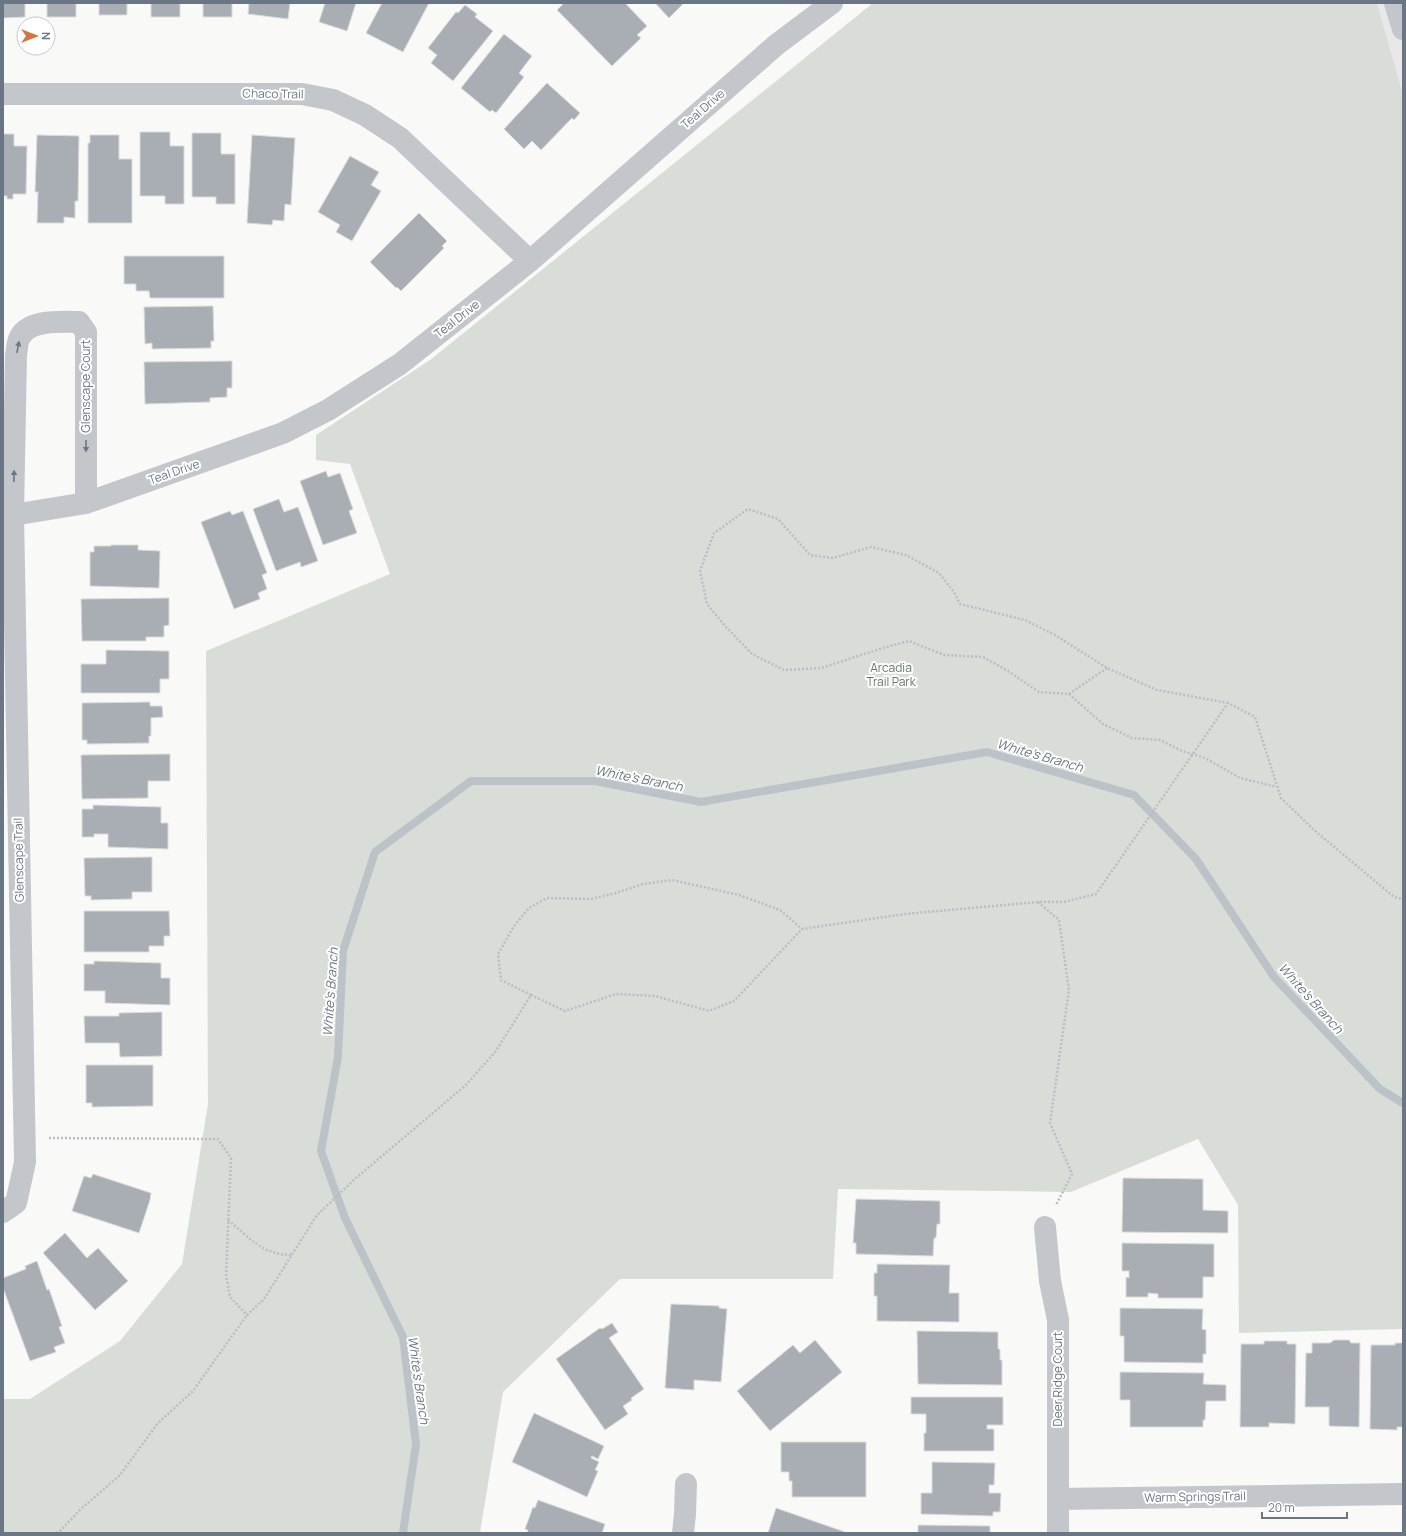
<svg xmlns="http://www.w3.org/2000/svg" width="1406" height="1536" viewBox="0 0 1406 1536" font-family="Manrope,sans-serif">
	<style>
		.built { fill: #e7e8e7 }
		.green { fill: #d8ded7 }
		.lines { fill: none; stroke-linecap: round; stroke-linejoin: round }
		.stream { stroke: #bbc3c8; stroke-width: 8 }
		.building { fill: #a9aeb5; stroke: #dbdbd9 }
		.path { stroke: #bbbdc0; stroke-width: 2.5; stroke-dasharray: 2 2; stroke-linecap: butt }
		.street { stroke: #c3c6ca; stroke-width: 22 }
		.oneway { fill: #6b7685 }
		.labels { text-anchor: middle; stroke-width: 4; stroke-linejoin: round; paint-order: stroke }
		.street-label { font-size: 12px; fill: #6b7685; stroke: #fff }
		.park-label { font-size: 12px; fill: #667865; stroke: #fff }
		.water-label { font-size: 13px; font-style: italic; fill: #677680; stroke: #fff }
	</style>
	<rect width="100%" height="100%" fill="#f9f9f7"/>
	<path class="built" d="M1377,3H1403V94Z"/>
	<path class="green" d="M873,3H1377L1403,94V1329L1239,1333L1238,1205L1198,1139L1071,1192L838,1189L833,1279H620L503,1392L480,1533H3V1399H30L120,1341L182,1264L208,1104L206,651L390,574L350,464L316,460V435L430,360Z"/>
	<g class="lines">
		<path class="stream" d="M403,1533L416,1444L403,1337L345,1218L321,1151L338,1057L343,951L375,852L471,781H595L701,802L987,752L1134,795L1196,859L1274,977L1380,1089L1403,1103"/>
	</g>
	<path class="building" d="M3,3H25V17L3,18Z
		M47,3H76V17H47Z
		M99,3H127V15H99Z
		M151,3H180V17H151Z
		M203,3H232V17H203Z
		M249,3H290L288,19L248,14Z
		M325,3H356L347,31L319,22Z
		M382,3H429L403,52L366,33Z
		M564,3H625L647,26L637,35L641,38L612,66L557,10Z
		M655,3H684L669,18Z
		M465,5L477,14L475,17L493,31L453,81L431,63L437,55L428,48L456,12L458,13Z
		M504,34L532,56L519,73L524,77L496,113L492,110L490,112L461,88Z
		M547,83L580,113L574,120L572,118L541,150L532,141L524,149L504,129Z
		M140,132H170V146H184V204H165V196H140Z
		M192,133H221V154H235V204H216V197H192Z
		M3,134H14V146H27L26,194H13V199H7V196H3Z
		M37,135L79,136L78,201H75V218L64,217V223H37L38,192H35Z
		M90,135H119V159H132V223H88V143H90Z
		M252,135L295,138L291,205L285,204L284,221L273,220L272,225L247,223Z
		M350,156L379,172L371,185L381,191L352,241L336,232L340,225L318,212Z
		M419,213L447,241L442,246L444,248L401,291L397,287L396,288L370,262Z
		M124,256H224V298H150L149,291H136V284H124Z
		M213,306L214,341H211V348L152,349V343L145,344L144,307Z
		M232,361V388H227V397L210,398V402L145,404L144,362Z
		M326,471L328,477L340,473L353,509L349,511L357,533L323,545L300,481Z
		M279,499L284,512L298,507L318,561L301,567L300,562L276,571L253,509Z
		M230,511L232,515L243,511L267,573L262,575L267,589L258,593L260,599L234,609L201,522Z
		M111,545H138V550L160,551L159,588L90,586V552H94V546H111Z
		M169,598V625L164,626V637H146V641H82L81,599Z
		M106,650L169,651V679H160V693H81V664H106Z
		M150,702V706H162L163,717L151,718V736H149V743L87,744V740H82V703Z
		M170,754V781H148V798L82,799L81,755Z
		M93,805L161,807V823H168V849L108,847V834H94V837H82V809H93Z
		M152,857V892H132V899L91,900V896H85L84,858Z
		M84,911H169L170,936H164V946H149V952H84Z
		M94,961L161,963V978H170V1005L105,1003V991H84V964H94Z
		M162,1012V1056L120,1057L119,1043H85L84,1016H119V1013Z
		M86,1065H153V1106L92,1107V1103H86Z
		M93,1174L151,1193L150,1200L139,1233L72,1211L84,1176L91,1178Z
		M1123,1178L1203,1179V1210L1228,1211V1233L1122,1232Z
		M856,1199L940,1201V1224H937L936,1238H934L933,1256L856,1254V1243H853Z
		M65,1233L87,1258L98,1248L128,1281L95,1310L43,1253Z
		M1122,1243L1214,1244V1277H1203V1298H1158V1294L1148,1293V1297H1126V1277L1129,1278V1271H1122Z
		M37,1261L47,1290L49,1289L62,1326L59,1327L65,1343L54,1347L56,1352L30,1361L3,1288V1278L26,1269L25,1266Z
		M877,1264L950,1265L949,1293H959V1322L877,1321V1296H874V1273H877Z
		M671,1304L719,1306V1308L727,1309L721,1382L694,1380V1390L665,1388Z
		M1120,1308L1203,1309L1202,1329L1206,1330V1354H1203V1363L1124,1362V1336H1120Z
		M612,1323L618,1332L609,1338L644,1389L631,1398L632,1400L623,1406L628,1414L605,1430L556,1359L600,1328L602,1329Z
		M917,1331L998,1332V1349H1000V1360H1002V1385L918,1384Z
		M815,1340L842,1372L770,1431L737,1391L793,1345L800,1353Z
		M1334,1340H1349L1351,1343H1360L1359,1427L1329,1426V1407H1305L1306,1353H1312V1343H1330Z
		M1264,1341H1287V1344H1296L1295,1424L1269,1423V1427H1240L1241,1344H1264Z
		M1395,1343H1403V1427H1397V1430L1370,1429L1371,1345H1395Z
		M1120,1372L1204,1373L1203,1384L1226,1385V1401H1206L1205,1420H1203V1427H1130V1400H1120Z
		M911,1397H1003V1425H987V1429H994V1451H924V1433H926V1414H911Z
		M534,1413L604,1446L598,1459L592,1456L591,1458L599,1462L595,1470L598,1471L587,1497L512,1462Z
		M781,1442H866V1497H792V1481H789V1472H781Z
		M932,1462L995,1463L994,1485H989V1493H1001L1000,1512H993V1516L921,1514V1493H932Z
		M538,1500L605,1524L602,1533H527L528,1530L525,1529L533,1507L535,1508Z
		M776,1508L848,1533H768Z
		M918,1525L990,1526V1533H918Z"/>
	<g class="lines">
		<path class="path" d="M1107,668L1069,694L1039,692L1008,671L983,657L944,655L909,641L883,648L821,668L784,670L752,654L726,627L707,604L700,571L714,533L748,509L778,519L810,555L833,558L871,547L906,555L939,573L954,592L960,604L1025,620L1055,635L1107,668L1157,690L1228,703
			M1069,694L1103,724L1132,738L1160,740L1182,751L1205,758L1240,778L1277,787
			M1038,902L1059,920L1069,990L1050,1123L1072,1174L1056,1205
			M531,995L501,980L498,954L514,926L529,908L547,898L591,899L616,893L643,884L672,880L739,895L780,910L802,929
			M49,1138L218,1139L231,1158L226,1275L230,1297L247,1315L264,1299L317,1215L356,1178L466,1085L496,1051L531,995L565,1011L616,994L655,996L709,1011L734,1001L802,929L905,914L1038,902H1064L1096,894L1228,703L1255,717L1281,798L1314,830L1394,897L1403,899
			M228,1220C250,1238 261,1254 291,1255
			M56,1533L60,1531L81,1509L120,1475L158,1423L193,1391L247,1315"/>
		<path class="street" d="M1395,3L1403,29
			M3,94H302L333,100L365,115L400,138L530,261
			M13,515L86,503L283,433L328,410L400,364L530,261L776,45L832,3
			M3,1212L16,1203L25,1162L13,515L16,355C17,350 17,341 20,337C29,319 62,322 79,322L86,332V503
			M1045,1227L1050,1281L1058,1320V1533
			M1058,1499L1403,1494
			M683,1533L685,1514L686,1484"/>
	</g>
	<defs><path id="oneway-solid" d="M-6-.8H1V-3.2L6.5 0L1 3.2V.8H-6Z"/></defs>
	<g class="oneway">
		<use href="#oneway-solid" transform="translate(18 347) rotate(-79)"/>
		<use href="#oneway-solid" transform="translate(86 446) rotate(90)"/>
		<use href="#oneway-solid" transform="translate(14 476) rotate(-89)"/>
	</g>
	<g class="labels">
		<g class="street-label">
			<text transform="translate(273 94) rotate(1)" y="4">Chaco Trail</text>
			<text transform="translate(703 109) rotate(-41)" y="4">Teal Drive</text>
			<text transform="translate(457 319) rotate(-38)" y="4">Teal Drive</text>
			<text transform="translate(86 386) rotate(-90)" y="4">Glenscape Court</text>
			<text transform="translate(174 472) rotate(-19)" y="4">Teal Drive</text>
			<text transform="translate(19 860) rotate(-91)" y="4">Glenscape Trail</text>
			<text transform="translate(1058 1379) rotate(-90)" y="4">Deer Ridge Court</text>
			<text transform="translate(1195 1497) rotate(-1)" y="4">Warm Springs Trail</text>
		</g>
		<g class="park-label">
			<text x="891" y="672">Arcadia<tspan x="891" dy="14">Trail Park</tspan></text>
		</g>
		<g class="water-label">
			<text transform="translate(1040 755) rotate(16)" y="5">White's Branch</text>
			<text transform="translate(639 778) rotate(11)" y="5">White's Branch</text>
			<text transform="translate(330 992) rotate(-86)" y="5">White's Branch</text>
			<text transform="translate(1311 998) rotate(48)" y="5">White's Branch</text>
			<text transform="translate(419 1380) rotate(82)" y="5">White's Branch</text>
		</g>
	</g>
	<rect width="1406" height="1536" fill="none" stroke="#6b7685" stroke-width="8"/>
	<g transform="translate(36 36) rotate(90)"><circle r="19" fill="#ffffff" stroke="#c4c8ce"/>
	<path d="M0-3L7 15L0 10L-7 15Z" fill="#d2763e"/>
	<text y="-6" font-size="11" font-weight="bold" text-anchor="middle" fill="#6b7685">N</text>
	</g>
	<path d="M1262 1512v6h85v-6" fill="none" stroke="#6b7685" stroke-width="2"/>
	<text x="1268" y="1512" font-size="12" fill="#6b7685" stroke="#ffffff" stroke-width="3" paint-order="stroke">20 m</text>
</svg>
